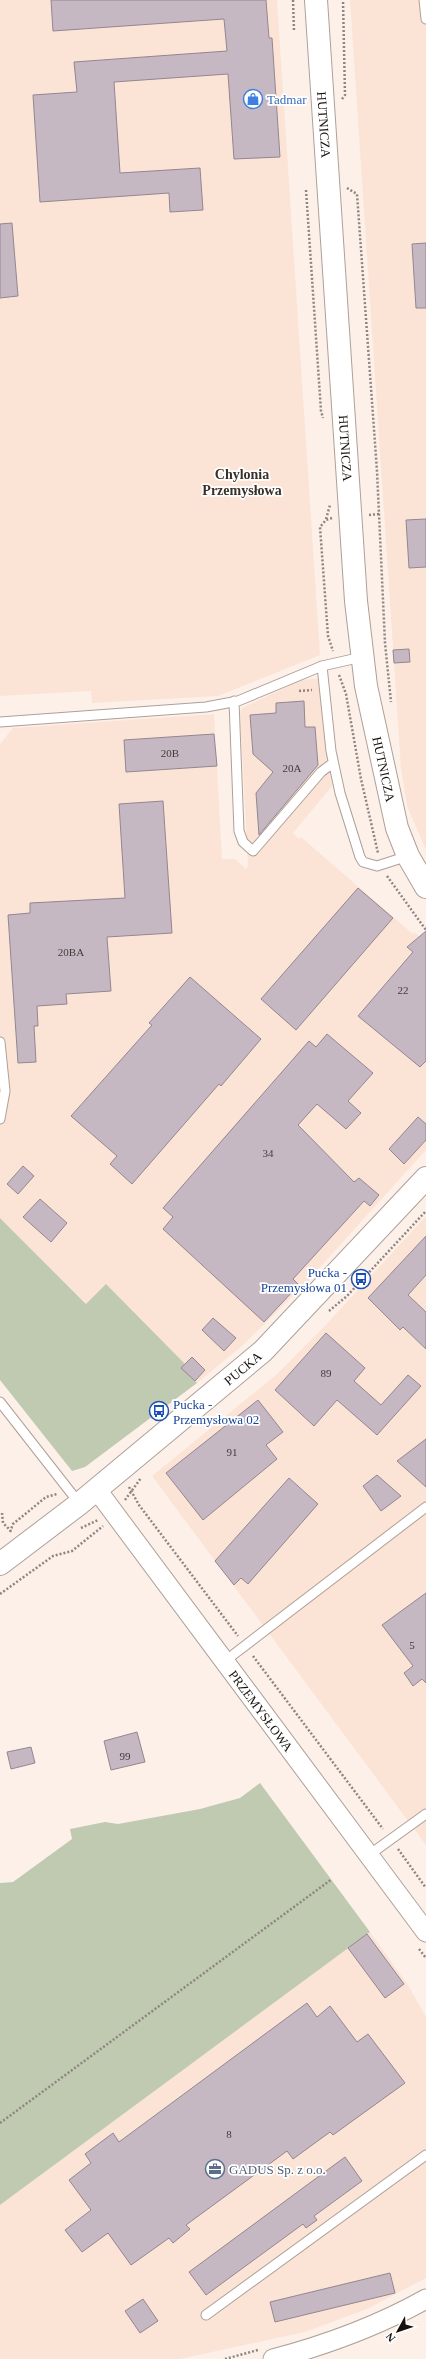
<svg xmlns="http://www.w3.org/2000/svg" width="426" height="2359" viewBox="0 0 426 2359" font-family="Georgia,serif">
	<style>
		.built { fill: #fbe4d6 }
		.green { fill: #bfcab1 }
		.building { fill: #c5b8c3; stroke: #938691 }
		.lines { fill: none; stroke-linecap: round; stroke-linejoin: round }
		.service-casing { stroke: #aea097; stroke-width: 11 }
		.minor-casing { stroke: #aea097; stroke-width: 21 }
		.tertiary-casing { stroke: #aea097; stroke-width: 24 }
		.secondary-casing { stroke: #aea097; stroke-width: 24 }
		.path { stroke: #8e8580; stroke-width: 2.5; stroke-dasharray: 2 2; stroke-linecap: butt }
		.service { stroke: #fff; stroke-width: 9 }
		.minor { stroke: #fff; stroke-width: 19 }
		.tertiary { stroke: #fff; stroke-width: 22 }
		.secondary { stroke: #fff; stroke-width: 22 }
		.labels { text-anchor: middle; stroke-width: 3.5; stroke-linejoin: round; paint-order: stroke }
		.number-label { font-size: 11px; fill: #423c3b }
		.shop-label { font-size: 13px; fill: #366cbe; stroke: #fff; text-anchor: start }
		.street-label { font-size: 13px; fill: #17120e; stroke: #fff }
		.transit-label { font-size: 13px; fill: #164399; stroke: #fff; text-anchor: end }
		.service-label { font-size: 13px; fill: #4e5e75; stroke: #fff; text-anchor: start }
		.neighbourhood-label { font-size: 14px; font-weight: bold; fill: #3b3028; stroke: #fff }
	</style>
	<rect width="100%" height="100%" fill="#fdf0e9"/>
	<path class="built" d="M0,0H277L320,655L218,696L92,703L91,691L0,696Z
		M350,0H426V850L407,806L401,768Z
		M322,678L327,754L332,786L293,833L299,839L301,837L413,934L414,932L426,941V1150L302,1287L242,1346L197,1383L181,1368L185,1364L106,1285L87,1304L0,1218V744L13,728L214,714L222,859H235L246,869L248,866L240,712L242,708L301,680Z
		M426,1216V1845L152,1476L276,1375L321,1330Z
		M370,1932L408,1985L426,2017V2278L367,2309L305,2332L180,2359H0V2205Z"/>
	<path class="green" d="M0,1218L86,1304L106,1284L185,1364L182,1368L197,1383L85,1467L72,1471L0,1380Z
		M260,1783L370,1932L0,2205V1883L13,1882L72,1839L70,1829L105,1822L118,1824L200,1809L240,1798Z"/>
	<path class="building" d="M51,0H266L269,38H272L280,157L234,159L228,74L114,82L120,173L200,168L203,210L170,212L169,193L40,202L33,95L77,92L74,62L227,51L224,19L53,31Z
		M12,223L18,296L0,298V224Z
		M426,243V308H416L412,244Z
		M426,519V567L409,568L406,520Z
		M409,649L410,662L394,663L393,650Z
		M304,701L305,727H315L318,765L259,835L256,793L273,772L253,754L250,715L276,713V703Z
		M214,734L217,766L126,772L124,740Z
		M163,801L172,933L107,937L111,991L66,994L67,1004L37,1006L38,1026H34L36,1062L18,1063L8,915L30,913V903L125,898L119,804Z
		M358,888L393,918L296,1030L261,999Z
		M426,931V1061L420,1067L358,1016L413,952L407,947Z
		M190,977L261,1039L221,1086L219,1084L132,1184L110,1164L117,1156L71,1116L152,1025L149,1023Z
		M327,1034L373,1073L348,1101L361,1113L346,1129L317,1104L298,1125L354,1182L359,1178L379,1195L370,1206L364,1201L293,1279L298,1284L295,1289L264,1322L163,1229L173,1217L163,1208L309,1041L316,1047Z
		M418,1117L426,1124V1140L404,1164L389,1149Z
		M23,1166L34,1176L18,1194L7,1184Z
		M40,1199L67,1223L51,1242L23,1217Z
		M426,1236V1275L408,1295L426,1312V1349L403,1327L400,1330L368,1298Z
		M213,1318L236,1338L224,1351L202,1330Z
		M326,1333L365,1368L354,1381L381,1405L408,1375L421,1386L377,1435L337,1400L314,1426L275,1390Z
		M192,1357L205,1370L195,1381L181,1368Z
		M258,1400L283,1432L266,1445L277,1459L203,1520L166,1473Z
		M426,1439V1487L397,1461Z
		M377,1475L401,1496L381,1511L363,1486Z
		M289,1478L318,1504L248,1584L241,1578L234,1585L215,1561Z
		M426,1593V1683L422,1679L413,1686L404,1673L413,1666L382,1625Z
		M137,1732L145,1762L111,1770L104,1741Z
		M31,1747L35,1763L11,1769L7,1752Z
		M367,1934L404,1984L385,1998L348,1948Z
		M307,2003L317,2017L330,2006L357,2042L368,2034L405,2083L333,2135L330,2132L293,2159L287,2151L186,2225L190,2229L173,2243L169,2238L131,2265L108,2233L82,2252L65,2230L91,2210L69,2180L91,2163L85,2154L113,2133L119,2142Z
		M345,2157L362,2181L314,2216L317,2220L306,2228L303,2224L206,2295L189,2272Z
		M390,2273L395,2293L275,2322L270,2302Z
		M143,2299L158,2321L140,2333L125,2311Z"/>
	<g class="lines">
		<g class="service-casing">
			<path id="service" d="M424,0L426,19
				M322,666L331,751L340,793L360,857L363,862L377,866L408,856
				M234,701L239,831L243,842L253,851L321,772L333,763
				M0,722L206,707L238,701L322,666L362,657
				M0,1042L5,1091L0,1119
				M0,1402L79,1503
				M225,1661L426,1507
				M369,1855L426,1814
				M206,2315L426,2155"/>
		</g>
		<g class="minor-casing">
			<g id="minor">
				<path id="s1" d="M97,1490L426,1932"/>
				<path d="M273,2359C326,2345 378,2326 426,2299"/>
			</g>
		</g>
		<g class="tertiary-casing">
			<g id="tertiary">
				<path id="s2" d="M0,1564L79,1504L263,1351L426,1178"/>
			</g>
		</g>
		<g class="secondary-casing">
			<g id="secondary">
				<path id="s3" d="M316,0L356,601L366,686L397,828L408,856L426,887"/>
			</g>
		</g>
		<path class="path" d="M293,0L294,31
			M342,99L345,95L343,0
			M347,188L357,194L377,471L385,643L391,702
			M306,190L321,411L323,418
			M369,515L379,514
			M332,518L326,520L320,527L328,636L333,651
			M326,519L330,505
			M339,675L346,694L361,779L378,853
			M299,691L312,690
			M387,876L426,930
			M329,1311L347,1296L426,1211
			M129,1487L139,1505L238,1636
			M125,1500L141,1478
			M2,1513L3,1523L11,1531
			M81,1528L98,1520
			M10,1532L13,1524L46,1497L57,1494
			M0,1594L53,1556L72,1551L103,1526
			M253,1656L383,1829
			M398,1849L426,1888
			M419,1949L426,1958
			M0,2123L332,1879
			M225,2359L258,2350"/>
		<use href="#service" class="service"/>
		<use href="#minor" class="minor"/>
		<use href="#tertiary" class="tertiary"/>
		<use href="#secondary" class="secondary"/>
	</g>
	<defs>
		<g id="shop-ring" transform="scale(1)"><circle r="9.5" fill="#fff" stroke="#3f7fe0" stroke-width="1.5"/><path d="M-5-2.5h2.3a2.7 3.5 0 0 1 5.4 0H5L5.5 6h-11ZM-1.5-2.5h3a1.5 2.3 0 0 0-3 0Z" fill="#3f7fe0"/></g>
		<g id="bus-ring" transform="scale(1)"><circle r="9.5" fill="#fff" stroke="#1a4fb4" stroke-width="1.5"/><path d="M-5-6H5V4H4V6H2V4H-2V6H-4V4H-5ZM-3.5-4V0h7V-4ZM-3.5 1.2v1.5H-2V1.2ZM2 1.2v1.5H3.5V1.2Z" fill="#1a4fb4"/></g>
		<g id="office-ring" transform="scale(1)"><circle r="9.5" fill="#fff" stroke="#5c6f8a" stroke-width="1.5"/><path d="M-6-3h4V-5.5h4V-3h4V5H-6ZM-1-4.5V-3h2v-1.5ZM-6 0V1H6V0Z" fill="#5c6f8a"/></g>
	</defs>
	<g fill-rule="evenodd">
		<use href="#shop-ring" x="253" y="99"/>
		<use href="#bus-ring" x="361" y="1279"/>
		<use href="#bus-ring" x="159" y="1411"/>
		<use href="#office-ring" x="215" y="2169"/>
	</g>
	<g class="labels">
		<g class="number-label">
			<text x="170" y="757">20B</text>
			<text x="292" y="772">20A</text>
			<text x="71" y="956">20BA</text>
			<text x="403" y="994">22</text>
			<text x="268" y="1157">34</text>
			<text x="326" y="1377">89</text>
			<text x="232" y="1456">91</text>
			<text x="412" y="1649">5</text>
			<text x="125" y="1760">99</text>
			<text x="229" y="2138">8</text>
		</g>
		<g class="shop-label">
			<text x="267" y="104">Tadmar</text>
		</g>
		<g class="street-label">
			<text dy="5" stroke="none"><textPath href="#s3" startOffset="125">HUTNICZA</textPath></text>
			<text dy="5" stroke="none"><textPath href="#s3" startOffset="449">HUTNICZA</textPath></text>
			<text dy="5" stroke="none"><textPath href="#s3" startOffset="773">HUTNICZA</textPath></text>
			<text dy="5" stroke="none"><textPath href="#s2" startOffset="312">PUCKA</textPath></text>
			<text dy="5" stroke="none"><textPath href="#s1" startOffset="275">PRZEMYSŁOWA</textPath></text>
		</g>
		<g class="transit-label">
			<text x="347" y="1277">Pucka -<tspan x="347" dy="15">Przemysłowa 01</tspan></text>
			<text x="173" y="1409" text-anchor="start">Pucka -<tspan x="173" dy="15">Przemysłowa 02</tspan></text>
		</g>
		<g class="service-label">
			<text x="229" y="2174">GADUS Sp. z o.o.</text>
		</g>
		<g class="neighbourhood-label">
			<text x="242" y="479">Chylonia<tspan x="242" dy="16">Przemysłowa</tspan></text>
		</g>
	</g>
	<g transform="translate(398 2331) rotate(230)" stroke="#ffffff" stroke-width="3" paint-order="stroke">
	<path d="M0-3L7 15L0 10L-7 15Z" fill="#17120e"/>
	<text y="-6" font-size="11" font-weight="bold" text-anchor="middle" fill="#17120e">N</text>
	</g>
</svg>
